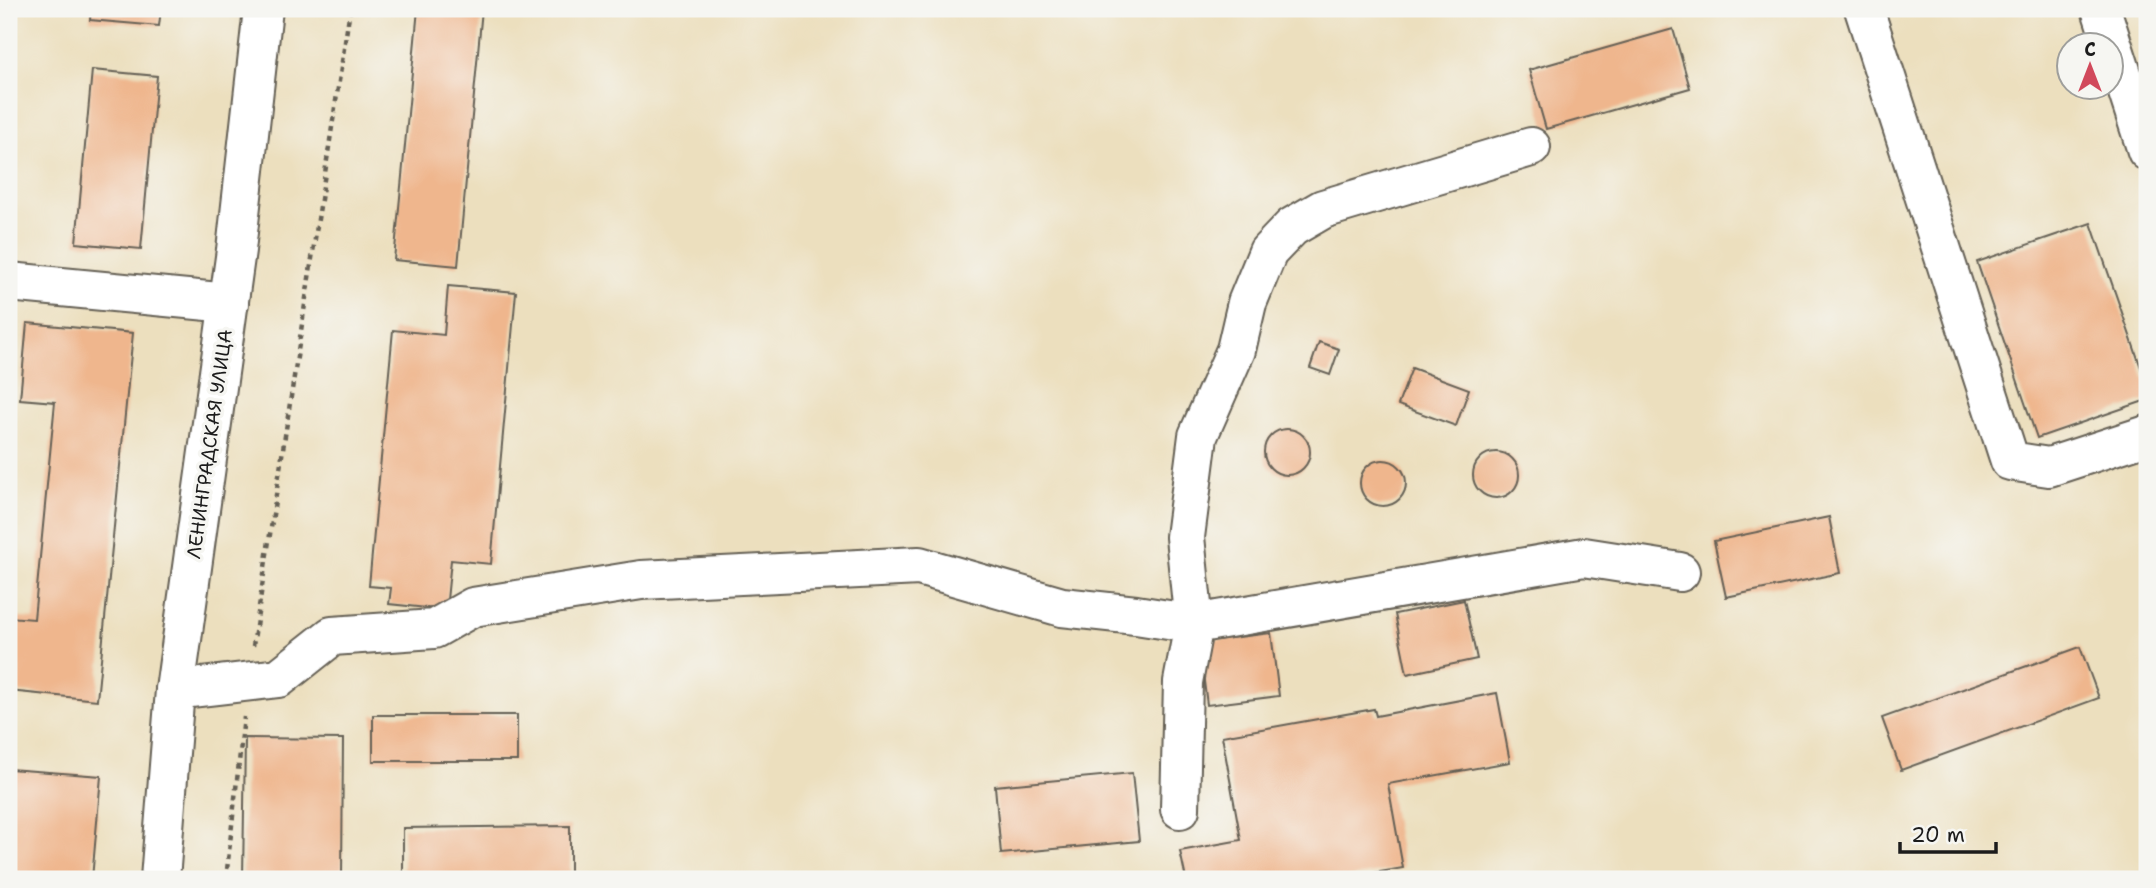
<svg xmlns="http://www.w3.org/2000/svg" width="2156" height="888" viewBox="0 0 2156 888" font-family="'Shantell Sans',sans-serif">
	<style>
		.building { fill: #efb68d }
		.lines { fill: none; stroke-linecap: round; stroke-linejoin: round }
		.minor-casing { stroke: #656055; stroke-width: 42 }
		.major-casing { stroke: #656055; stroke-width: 42 }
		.path { stroke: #656055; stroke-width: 4.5; stroke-dasharray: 5 5; stroke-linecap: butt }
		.minor { stroke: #fff; stroke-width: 38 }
		.major { stroke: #fff; stroke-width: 38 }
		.labels { text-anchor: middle; stroke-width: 7; stroke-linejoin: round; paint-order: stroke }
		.street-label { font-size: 19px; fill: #1c1c1c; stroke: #f6f6f2 }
	</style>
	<rect width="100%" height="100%" fill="#f6f6f2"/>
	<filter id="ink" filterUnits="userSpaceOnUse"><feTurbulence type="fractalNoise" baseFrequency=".0143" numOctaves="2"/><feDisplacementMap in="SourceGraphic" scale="14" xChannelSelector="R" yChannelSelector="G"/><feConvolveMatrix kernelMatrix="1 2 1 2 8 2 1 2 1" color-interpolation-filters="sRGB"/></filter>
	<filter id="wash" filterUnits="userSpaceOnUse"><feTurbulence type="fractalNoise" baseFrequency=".00686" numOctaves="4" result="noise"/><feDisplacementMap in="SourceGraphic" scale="28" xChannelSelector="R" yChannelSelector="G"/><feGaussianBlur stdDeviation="1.57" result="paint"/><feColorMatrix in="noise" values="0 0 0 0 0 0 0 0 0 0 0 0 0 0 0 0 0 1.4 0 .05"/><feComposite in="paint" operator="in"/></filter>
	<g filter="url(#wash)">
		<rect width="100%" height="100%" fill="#ecdfbe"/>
		<g id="blocks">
			<path class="building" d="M91,9H161L159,26L90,20Z
				M418,9H482L458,266L394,260Z
				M1673,29L1690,88L1546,129L1529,70Z
				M92,70L157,76L141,249L76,243Z
				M2091,223L2147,385V400L2037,438L1977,262Z
				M448,286L516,292L491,564L451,560L446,610L389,604L391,588L369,586L393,330L444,335Z
				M27,323L133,333L97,700L9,691V617L34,619L55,402L20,399Z
				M1319,342L1339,349L1330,375L1310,368Z
				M1412,368L1469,389L1456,426L1398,405Z
				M1264 452a23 23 0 1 1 46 0a23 23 0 1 1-46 0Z
				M1473 475a23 23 0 1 1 46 0a23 23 0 1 1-46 0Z
				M1360 483a23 23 0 1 1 46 0a23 23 0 1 1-46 0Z
				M1829,517L1840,573L1726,597L1714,541Z
				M1464,600L1477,659L1407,674L1395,614Z
				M1271,633L1279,696L1207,705L1199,642Z
				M2080,647L2099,698L1901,770L1882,718Z
				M1497,693L1510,762L1388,784L1403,868L1340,879H1186L1180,851L1241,840L1222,736L1374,709L1376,716Z
				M373,715H517V761H373Z
				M245,738L343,739L342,879H243Z
				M9,769L101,776L92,879H9Z
				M1132,773L1139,841L1001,854L995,786Z
				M570,826V879H533V875L403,879V828Z"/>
		</g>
	</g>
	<g filter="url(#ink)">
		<use href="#blocks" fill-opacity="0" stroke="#656055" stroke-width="2"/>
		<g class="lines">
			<g class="minor-casing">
				<path id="minor" d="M1864,9L2010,461L2049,467L2147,435
					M2101,9L2147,151
					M9,282L229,303
					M175,690L279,678L332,636L434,629L473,607L641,580L919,566L1062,607L1136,615L1194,624L1584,557L1680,572
					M1180,809L1183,682L1194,624L1185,537L1198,436L1236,350L1247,303L1268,252L1292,227L1323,209L1531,147"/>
			</g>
			<g class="major-casing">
				<path id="major" d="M160,879L175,690L236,250L263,9"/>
			</g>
			<path class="path" d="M253,646L350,9
				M226,879L244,717"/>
			<use href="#minor" class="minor"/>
			<use href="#major" class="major"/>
		</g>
	</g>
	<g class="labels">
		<g class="street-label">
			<text transform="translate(209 444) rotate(-82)" y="7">ЛЕНИНГРАДСКАЯ УЛИЦА</text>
		</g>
	</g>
	<rect width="2156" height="888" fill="none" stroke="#f6f6f2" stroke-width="35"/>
	<g transform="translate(2090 66)"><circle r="33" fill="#f6f6f2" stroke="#9f9f9c" stroke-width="2"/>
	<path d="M0-5L12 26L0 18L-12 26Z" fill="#d1495b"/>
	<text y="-10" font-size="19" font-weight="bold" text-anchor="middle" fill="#1c1c1c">С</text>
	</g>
	<path d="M1900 842v10h96v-10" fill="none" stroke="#1c1c1c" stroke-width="3.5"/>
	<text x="1911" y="842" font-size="21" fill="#1c1c1c" stroke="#f6f6f2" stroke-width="5" paint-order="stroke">20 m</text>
</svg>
